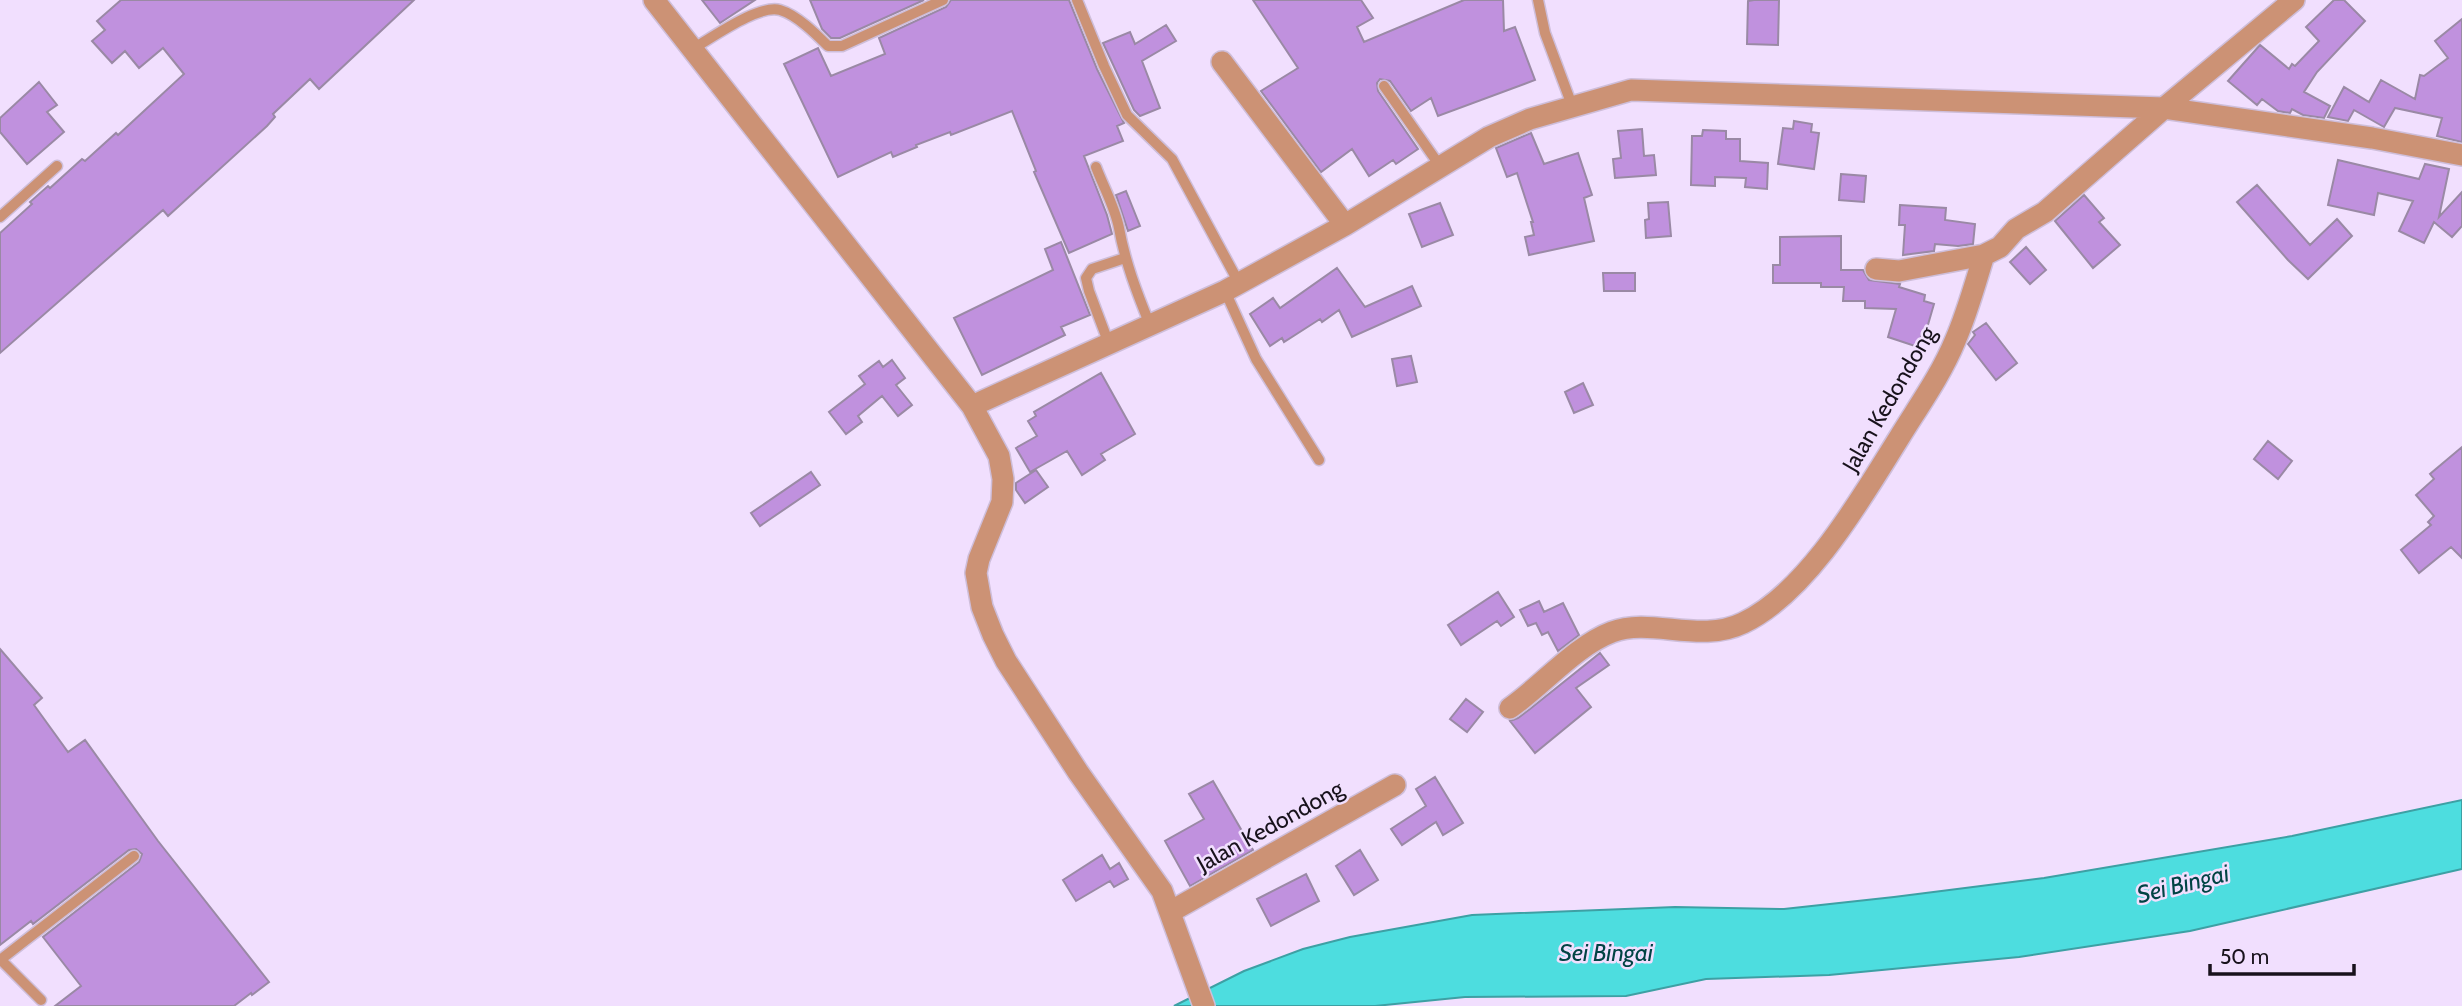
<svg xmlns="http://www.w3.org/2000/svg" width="2462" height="1006" viewBox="0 0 2462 1006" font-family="Cabin,sans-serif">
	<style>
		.water { fill: #4ddddf; stroke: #3da0a4; stroke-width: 2 }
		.building { fill: #c091de; stroke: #9a89a5; stroke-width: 2 }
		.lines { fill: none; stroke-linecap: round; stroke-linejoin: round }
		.service-casing { stroke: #cebeda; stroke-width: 13 }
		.minor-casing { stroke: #cebeda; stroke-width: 24 }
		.service { stroke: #cc9275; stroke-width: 10 }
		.minor { stroke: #cc9275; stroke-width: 21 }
		.labels { text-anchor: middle; stroke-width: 5; stroke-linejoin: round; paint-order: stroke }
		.street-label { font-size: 23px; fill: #18121c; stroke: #f1dffe }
		.water-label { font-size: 24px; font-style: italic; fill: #004344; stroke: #f1dffe }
	</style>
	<rect width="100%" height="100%" fill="#f1dffe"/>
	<path class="water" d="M2462,800V869L2190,931L2019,957L1829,975L1706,979L1626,996L1465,997L1375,1006H1174L1244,971L1303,949L1350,937L1472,915L1675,907L1784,909L1894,897L2044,878L2292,836Z"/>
	<path class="building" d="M121,0H414L319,89L310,79L273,114L275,117L267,126L168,216L163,210L0,353V233L32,204L30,202L48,186L50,188L82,159L85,161L116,133L118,135L184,74L163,48L139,68L125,51L112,63L92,41L105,30L97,21Z
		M702,0H755L720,23Z
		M810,0H924L840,38H831L822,29Z
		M951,0H1069L1097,69L1124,123L1117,126L1123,141L1084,156L1107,215L1112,234L1069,253L1034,172L1036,171L1012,111L951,135L950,132L916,145L917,147L893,157L891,152L838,177L784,64L818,48L831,76L885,54L879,38L946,7Z
		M1253,0H1361L1373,18L1357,27L1364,42L1464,0H1503L1504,31L1515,27L1535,80L1438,116L1431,98L1411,111L1390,81L1380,79L1377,83L1378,91L1418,149L1396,164L1393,160L1369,176L1352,149L1321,172L1261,91L1298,68Z
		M1754,0H1779L1778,45L1747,44L1748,1Z
		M2334,0H2344L2365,21L2317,72L2304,92L2330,106L2324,118L2303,115L2292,109L2290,113L2278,111L2262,99L2257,105L2228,81L2260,45L2289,69L2292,64L2295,66L2319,41L2306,27Z
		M2462,19V142L2437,136L2442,118L2395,108L2384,127L2354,110L2348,121L2328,117L2344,87L2369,102L2381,80L2415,99L2420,75L2424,76L2448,58L2435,41Z
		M1166,25L1176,41L1142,61L1160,108L1140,116L1134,110L1103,43L1130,32L1135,44Z
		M39,82L57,105L47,112L64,132L27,164L0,132V118Z
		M1794,121L1812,124L1811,132L1819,133L1814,169L1778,164L1783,128L1793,129Z
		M1642,129L1644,156L1654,155L1656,175L1615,178L1613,159L1621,158L1618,131Z
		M1703,130L1726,131V139H1740V161L1768,163L1767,189L1745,187L1746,178L1715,177V186L1691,185L1692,136H1702Z
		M1531,133L1544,164L1578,153L1592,195L1584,198L1594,241L1529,255L1525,237L1534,235L1531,222H1533L1517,173L1507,177L1496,148Z
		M2338,160L2419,179L2425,164L2449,169L2439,217L2462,192V226L2452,237L2434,222L2424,243L2399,231L2413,201L2378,193L2374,215L2328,205Z
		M1841,174L1866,176L1864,202L1839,200Z
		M2257,185L2310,245L2337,219L2352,236L2308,279L2288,260L2237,202Z
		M1126,191L1140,226L1128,231L1116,195Z
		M2084,195L2104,218L2099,222L2120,245L2093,268L2055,221Z
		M1668,202L1671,236L1646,238L1645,220L1649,219L1648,203Z
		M1440,203L1453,235L1422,247L1409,214Z
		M1900,205L1946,208L1945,220L1975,224L1973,244L1958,246L1935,244L1934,251L1903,255L1905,225H1899Z
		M1841,236V270H1863L1869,280L1900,284L1899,287L1925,295L1924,301L1934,304L1925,335L1922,334L1918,347L1888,337L1896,309L1865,308V301H1843L1844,287H1821V283H1773V265H1780V237Z
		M1061,242L1090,315L1061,327L1065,335L982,375L954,318L1053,270L1045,249Z
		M2026,247L2046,270L2030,284L2010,262Z
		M1337,268L1365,307L1412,286L1421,306L1352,337L1339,310L1322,322L1320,319L1284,342L1282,338L1270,346L1250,314L1273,298L1280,308Z
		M1603,273H1635V291H1604Z
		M1986,323L2017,363L1996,380L1968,344L1975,335L1973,332Z
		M1411,356L1417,382L1397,386L1392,359Z
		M892,360L905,378L896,385L912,405L898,416L882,396L858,416L862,422L846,434L829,412L865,384L859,376L879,361L883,367Z
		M1101,373L1135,434L1101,454L1105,460L1082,475L1067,451L1030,472L1016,448L1037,436L1028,421L1036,416L1034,412Z
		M1583,383L1593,405L1574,413L1565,392Z
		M2268,441L2292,461L2278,479L2254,459Z
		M2462,447V558L2451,547L2419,573L2401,550L2431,525L2428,522L2434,516L2416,495L2434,479L2430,474Z
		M1036,470L1048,487L1025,503L1016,490V483Z
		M811,472L820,485L760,526L751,513Z
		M1498,592L1514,617L1501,626L1497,621L1461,645L1448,625Z
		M1539,601L1544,612L1563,603L1579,635L1558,651L1548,632L1542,635L1536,623L1528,626L1520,610Z
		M0,649L42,698L34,705L68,752L85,740L158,841L269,982L252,995L251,993L234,1006H55L81,986L43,937L139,862L142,854L136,849L129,850L33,924L31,921L0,945Z
		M1600,653L1609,665L1576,688L1591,707L1535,753L1510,721L1518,718L1530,709Z
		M1466,699L1483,712L1467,732L1450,719Z
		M1435,777L1463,823L1443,835L1436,822L1402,845L1391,829L1426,806L1416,789Z
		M1213,781L1253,850L1190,886L1165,841L1204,819L1189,794Z
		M1360,850L1378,880L1354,895L1336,866Z
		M1102,855L1110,869L1119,863L1128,879L1114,887L1110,881L1076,901L1063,880Z
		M1306,874L1319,901L1271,926L1257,899Z"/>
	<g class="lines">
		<g class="service-casing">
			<path id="service" d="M1077,0L1104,66L1127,115L1172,159L1239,283
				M1538,0L1545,33L1573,108
				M692,49C712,38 758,4 780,10C797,15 816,34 828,46H842L943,0
				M1384,86L1440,166
				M1096,167C1103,186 1115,207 1119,228C1125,262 1137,293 1150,325
				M0,217L57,166
				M1225,291L1256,359L1319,460
				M1109,344L1089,291L1086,278L1092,269L1125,258
				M0,959L41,1000
				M0,960L134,856"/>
		</g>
		<g class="minor-casing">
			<path id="minor" d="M654,0L972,406L999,456L1003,479L1002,502L979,559L976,573L982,607L993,635L1006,661L1078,772L1162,891L1204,1006
				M1222,62L1345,225
				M1876,269L1899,271L1984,255
				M972,406L1225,291L1345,225L1489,137L1530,119L1631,90L2164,108L2372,138L2462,155
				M1510,708C1543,685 1575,646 1612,632C1651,617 1700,644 1743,623C1808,592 1862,497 1899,438C1918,407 1941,375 1955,341C1967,314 1975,284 1984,255L2000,247L2016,229L2045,212L2164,108L2294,0
				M1170,912L1395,785"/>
		</g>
		<use href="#service" class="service"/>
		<use href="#minor" class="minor"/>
	</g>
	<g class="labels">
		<g class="street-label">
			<text transform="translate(1889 399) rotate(-60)" y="8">Jalan Kedondong</text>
			<text transform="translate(1270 826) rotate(-29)" y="8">Jalan Kedondong</text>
		</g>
		<g class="water-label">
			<text transform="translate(2183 884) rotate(-14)" y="8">Sei Bingai</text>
			<text x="1606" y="961">Sei Bingai</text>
		</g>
	</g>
	<path d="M2210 964v10h144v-10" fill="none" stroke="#18121c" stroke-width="3.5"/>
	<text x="2220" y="964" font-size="21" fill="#18121c" stroke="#f1dffe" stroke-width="5" paint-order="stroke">50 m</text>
</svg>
